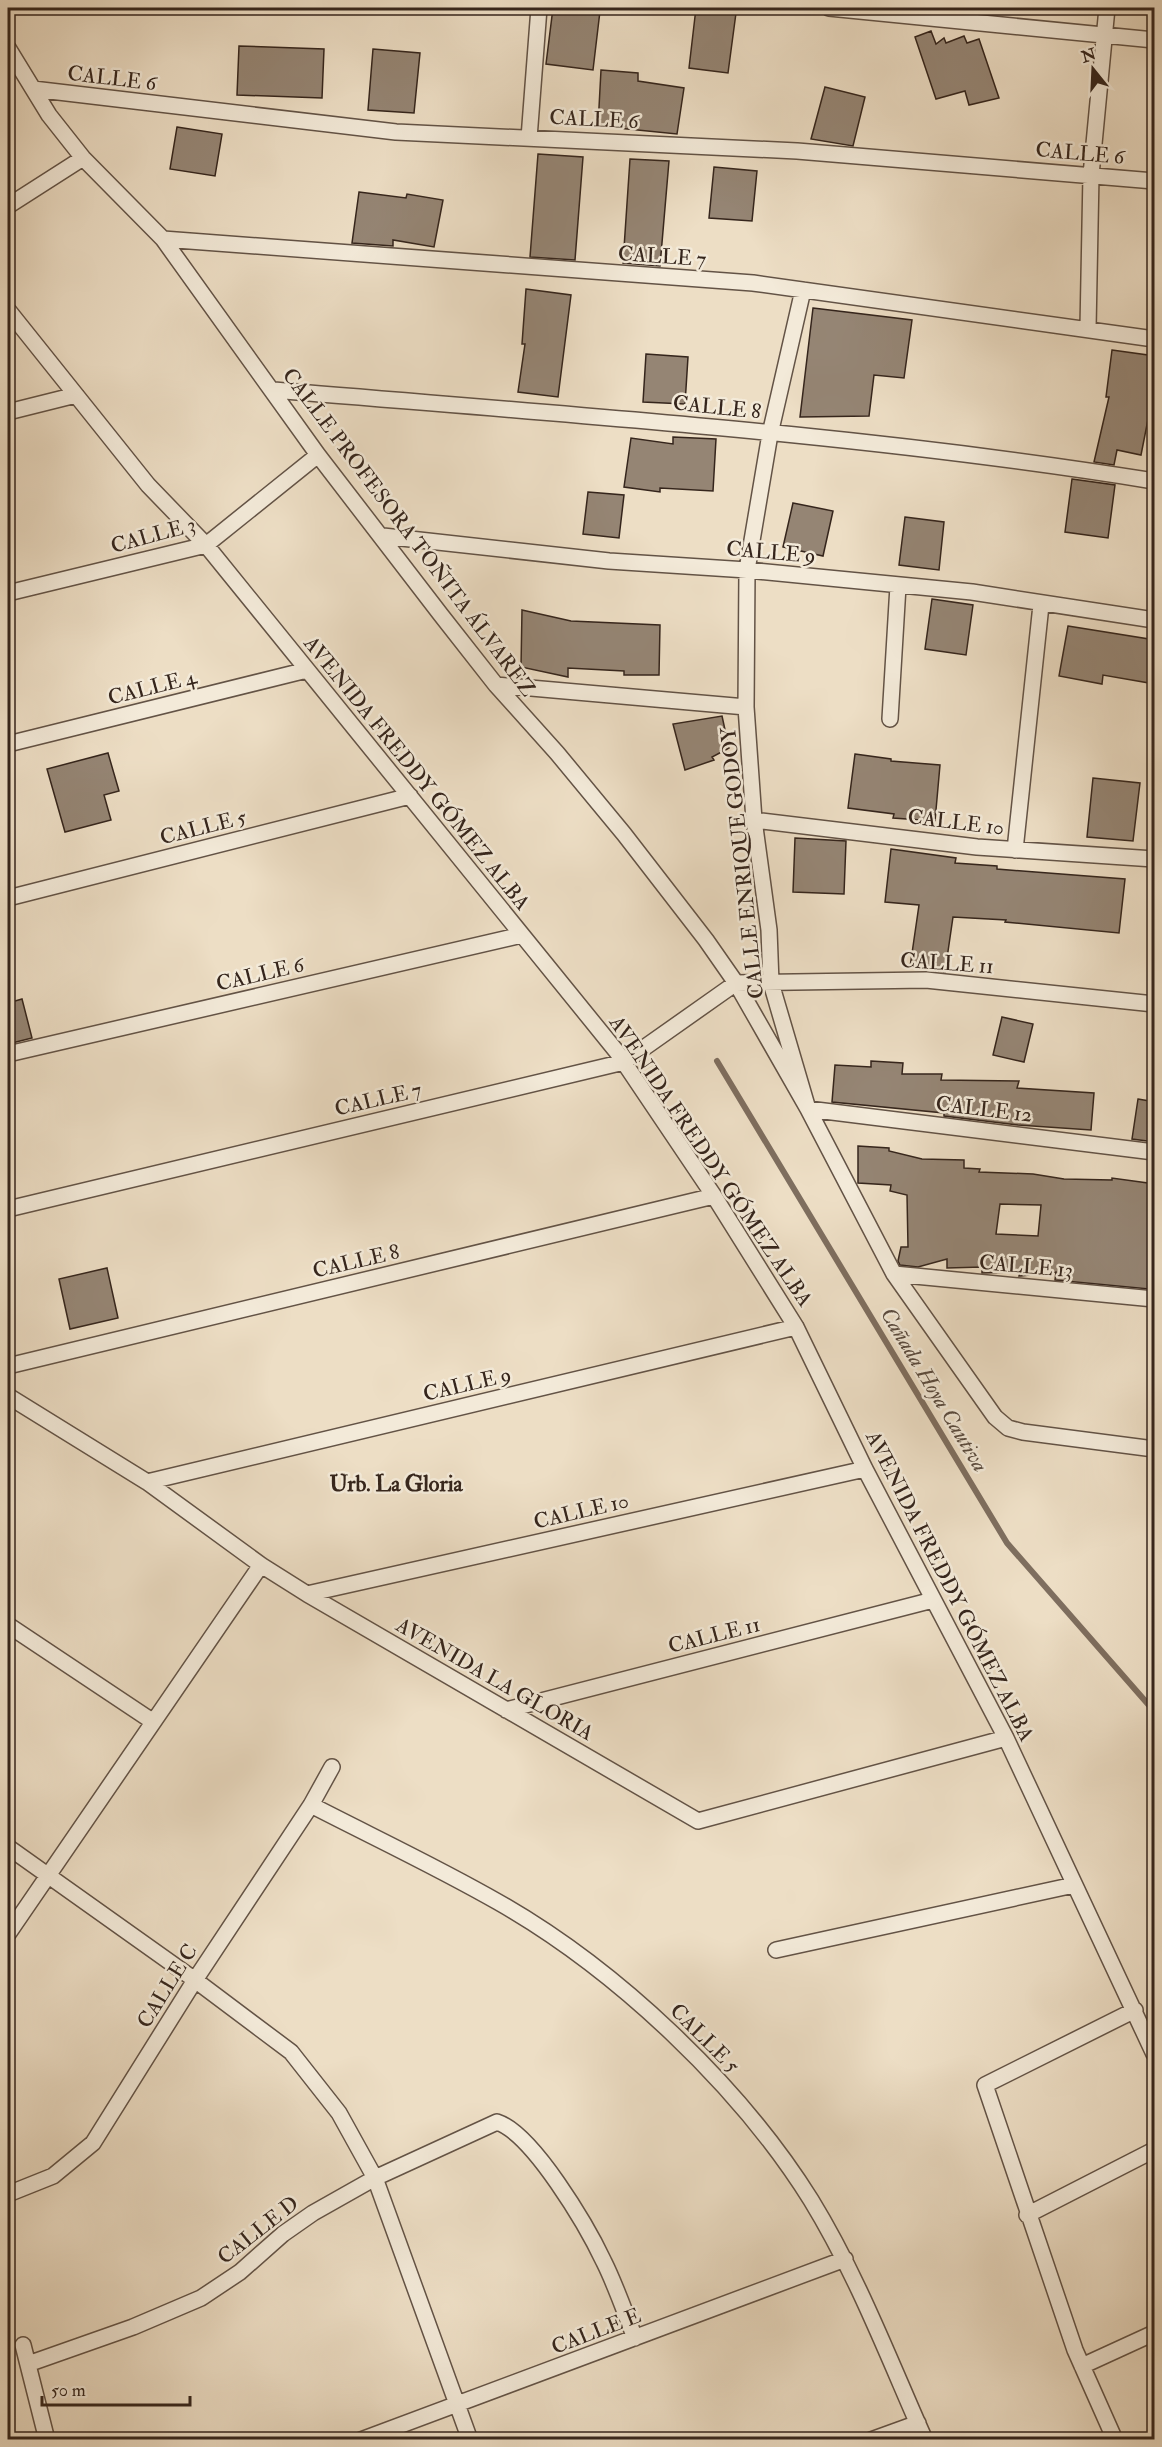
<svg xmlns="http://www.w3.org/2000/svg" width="1162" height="2447" viewBox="0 0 1162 2447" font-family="'IM FELL Double Pica',serif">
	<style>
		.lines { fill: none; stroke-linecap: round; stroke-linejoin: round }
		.stream { stroke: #7e6e5f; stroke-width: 6 }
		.building { fill: #958574; stroke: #35251c; stroke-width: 1.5; fill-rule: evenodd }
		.street-casing { stroke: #635346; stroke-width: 18 }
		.street { stroke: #f3ead9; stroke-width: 15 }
		.labels { text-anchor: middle; stroke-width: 5; stroke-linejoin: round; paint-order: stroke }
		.street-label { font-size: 21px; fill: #35251c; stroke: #f3ead9 }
		.water-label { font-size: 22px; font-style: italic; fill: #594a3e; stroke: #f3ead9 }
		.neighbourhood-label { font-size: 22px; font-weight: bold; fill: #35251c; stroke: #f3ead9 }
	</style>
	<rect width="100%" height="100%" fill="#eddec5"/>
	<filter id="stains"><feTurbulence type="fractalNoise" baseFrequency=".00333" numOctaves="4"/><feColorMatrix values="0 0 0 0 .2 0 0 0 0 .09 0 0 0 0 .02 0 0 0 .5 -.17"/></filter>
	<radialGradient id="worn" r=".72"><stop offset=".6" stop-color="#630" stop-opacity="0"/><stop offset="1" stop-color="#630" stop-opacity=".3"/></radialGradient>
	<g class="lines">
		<path class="stream" d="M717,1061L1007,1543L1154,1711"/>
	</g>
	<path class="building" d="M553,8L600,11L593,70L546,64Z
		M696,8L736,13L728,73L689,68Z
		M931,31L936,44L944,38L946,43L964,36L967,43L979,39L999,98L969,105L965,91L936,99L915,37Z
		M239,46L324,49L322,98L237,95Z
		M373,49L420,53L414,113L368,110Z
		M601,70L638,73V81L684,88L677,134L598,126Z
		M825,87L865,97L853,146L811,139Z
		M177,127L222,134L215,176L170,169Z
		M538,154L583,157L575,260L530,257Z
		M630,159L669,161L660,266L623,263Z
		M714,167L757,171L752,221L709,218Z
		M359,192L406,198L407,194L443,200L434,247L393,240V246L352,243Z
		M526,289L571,295L558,397L518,392L525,344H522Z
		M813,308L912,320L904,378L874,375L869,416L800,417Z
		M1112,350L1155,356V384L1141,455L1117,450L1114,465L1094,462L1109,397H1106Z
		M646,354L688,357L685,404L643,402Z
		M673,437L716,439L713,491L660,488V492L624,487L631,438L673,444Z
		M1072,479L1115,485L1108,538L1065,532Z
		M588,492L624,495L619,538L583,534Z
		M793,503L833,511L823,556L783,547Z
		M905,517L944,522L939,570L899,565Z
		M932,599L973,605L966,655L925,649Z
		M522,610L571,621L660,625L659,675H624V671L568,668V677L521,667Z
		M1068,626L1155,640V684L1103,675L1102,684L1059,676Z
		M722,716L729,748L712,757L714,760L685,770L673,724Z
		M108,753L119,791L104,795L111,820L65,832L47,769Z
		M855,754L891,759V761L940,765L935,821L893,818L894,814L848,808Z
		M1093,778L1140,783L1133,841L1087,837Z
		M795,838L846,841L844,894L793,892Z
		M891,849L956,858L955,863L997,866V869L1125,879L1119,933L1005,922L1006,920L953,917L945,972L910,967L919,905L885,902Z
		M22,999L32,1038L8,1044V1003Z
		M1002,1017L1033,1024L1024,1062L993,1055Z
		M871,1061L903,1063L902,1074H942L941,1080L1019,1081L1017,1088L1094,1093L1091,1130L1018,1125L944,1116V1113L832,1102L835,1065L871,1067Z
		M1138,1099L1155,1102V1142L1132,1139Z
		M858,1146L889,1148V1151L922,1159L964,1160V1168L980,1169L979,1172L1033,1174L1064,1179L1112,1180V1178L1155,1184V1280L1150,1279L1149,1289L1055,1280L1056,1272L1021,1276H1019L1020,1272L982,1273V1267L947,1268V1259L918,1267L900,1265L898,1261L901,1247H908L907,1195L890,1191L891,1185L858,1183ZM1000,1204L1041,1205L1038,1236L996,1234Z
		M107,1268L118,1318L70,1329L59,1279Z"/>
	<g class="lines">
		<g class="street-casing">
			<path id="street" d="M829,8L1154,40
				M8,48L49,115L83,158L163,239L318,455L441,615L496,685L557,753L624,834L706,940L736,983L808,1109L1154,1152
				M33,89L396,132L797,151L1154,181
				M529,138L539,8
				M8,206L83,158
				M163,239L753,283L1154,339
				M803,290L770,434L747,570L746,707L754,820L769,930L771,983L808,1109L894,1274L995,1417L1008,1428L1023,1432L1154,1449
				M8,310L148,485L206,545L617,1052L714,1196L796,1327L865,1469L1006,1738L1154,2054
				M1088,328L1091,175L1107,8
				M274,390C568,415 863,434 1154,481
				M8,412L76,395
				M383,536L609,561L747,570L972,592L1154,620
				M8,593L206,545L318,455
				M496,685L746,707
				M890,719L898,586
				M8,744L307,670
				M754,820L977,847L1154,859
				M1015,850L1041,605
				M8,898L410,796
				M8,1054L522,935
				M8,1209L624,1062L736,983L926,980L1154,1004
				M894,1274L1154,1299
				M8,1366L714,1196
				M8,1396L147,1482L261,1565L307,1594L698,1821L1006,1738
				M147,1482L796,1327
				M307,1594L865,1469
				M8,1625L152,1721
				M506,1710L933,1600
				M311,1805C373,1837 437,1867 498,1902C616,1969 739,2085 811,2200C857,2275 889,2359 925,2440
				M8,1847L195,1980L291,2052L339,2113L375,2178L470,2440
				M8,1934L261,1565
				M776,1950L1074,1885
				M8,2194L53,2176L93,2143L195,1980L311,1805L332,1767
				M1027,2215L1154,2150
				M23,2345L47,2440
				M28,2364L133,2327L201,2298L240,2272L283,2234L313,2213L375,2178L497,2122C533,2134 587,2226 604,2262C616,2286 625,2313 635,2338
				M1082,2366L1154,2333
				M361,2440L845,2259
				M871,2440L918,2423
				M1115,2440L1075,2350L985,2085L1135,2010"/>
		</g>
		<use href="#street" class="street"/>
	</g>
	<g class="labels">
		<g class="street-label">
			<text transform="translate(112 78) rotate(7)" y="7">CALLE 6</text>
			<text transform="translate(594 119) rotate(3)" y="7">CALLE 6</text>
			<text transform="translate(1080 153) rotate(5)" y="7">CALLE 6</text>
			<text transform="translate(662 256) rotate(4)" y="7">CALLE 7</text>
			<text transform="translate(717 407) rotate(6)" y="7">CALLE 8</text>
			<text transform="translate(409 532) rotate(53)" y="7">CALLE PROFESORA TOÑITA ÁLVAREZ</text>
			<text transform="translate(153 535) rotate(-15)" y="7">CALLE 3</text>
			<text transform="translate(771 552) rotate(5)" y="7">CALLE 9</text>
			<text transform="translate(152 687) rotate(-14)" y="7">CALLE 4</text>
			<text transform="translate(417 773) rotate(51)" y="7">AVENIDA FREDDY GÓMEZ ALBA</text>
			<text transform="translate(956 822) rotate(7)" y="7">CALLE 10</text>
			<text transform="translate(203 827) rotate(-14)" y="7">CALLE 5</text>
			<text transform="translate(742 863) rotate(-96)" y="7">CALLE ENRIQUE GODOY</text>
			<text transform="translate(947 963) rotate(4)" y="7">CALLE 11</text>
			<text transform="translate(260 974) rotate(-13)" y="7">CALLE 6</text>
			<text transform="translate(378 1099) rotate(-13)" y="7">CALLE 7</text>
			<text transform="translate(984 1109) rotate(7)" y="7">CALLE 12</text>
			<text transform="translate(711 1161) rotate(56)" y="7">AVENIDA FREDDY GÓMEZ ALBA</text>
			<text transform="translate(356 1261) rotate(-13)" y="7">CALLE 8</text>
			<text transform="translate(1026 1266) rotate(5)" y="7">CALLE 13</text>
			<text transform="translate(467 1384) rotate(-13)" y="7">CALLE 9</text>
			<text transform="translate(581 1511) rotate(-13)" y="7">CALLE 10</text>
			<text transform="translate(950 1586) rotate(63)" y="7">AVENIDA FREDDY GÓMEZ ALBA</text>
			<text transform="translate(714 1635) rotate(-14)" y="7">CALLE 11</text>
			<text transform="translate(495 1679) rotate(30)" y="7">AVENIDA LA GLORIA</text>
			<text transform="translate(167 1986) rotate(-58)" y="7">CALLE C</text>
			<text transform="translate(705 2038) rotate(45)" y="7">CALLE 5</text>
			<text transform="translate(258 2230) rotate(-38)" y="7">CALLE D</text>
			<text transform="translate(596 2331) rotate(-21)" y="7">CALLE E</text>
		</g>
		<g class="water-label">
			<text transform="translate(935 1389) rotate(59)" y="8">Cañada Hoya Cautiva</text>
		</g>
		<g class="neighbourhood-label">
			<text x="396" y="1491">Urb. La Gloria</text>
		</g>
	</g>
	<rect width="1162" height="2447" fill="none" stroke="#eddec5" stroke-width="30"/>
	<rect x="9" y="9" width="1144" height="2429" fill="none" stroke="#35251c" stroke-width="3"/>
	<rect x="15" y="15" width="1132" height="2417" fill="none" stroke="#35251c" stroke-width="1.5"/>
	<g transform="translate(1093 69) rotate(342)" stroke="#f3ead9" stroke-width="4.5" paint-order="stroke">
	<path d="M0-4.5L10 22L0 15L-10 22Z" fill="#35251c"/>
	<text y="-9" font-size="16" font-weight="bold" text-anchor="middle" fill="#35251c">N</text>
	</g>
	<path d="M42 2396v9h148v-9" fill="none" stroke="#35251c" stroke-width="3"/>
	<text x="51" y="2396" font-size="18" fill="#35251c" stroke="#f3ead9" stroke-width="4.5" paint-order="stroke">50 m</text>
	<rect width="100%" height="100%" filter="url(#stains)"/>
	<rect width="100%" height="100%" fill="url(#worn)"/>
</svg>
